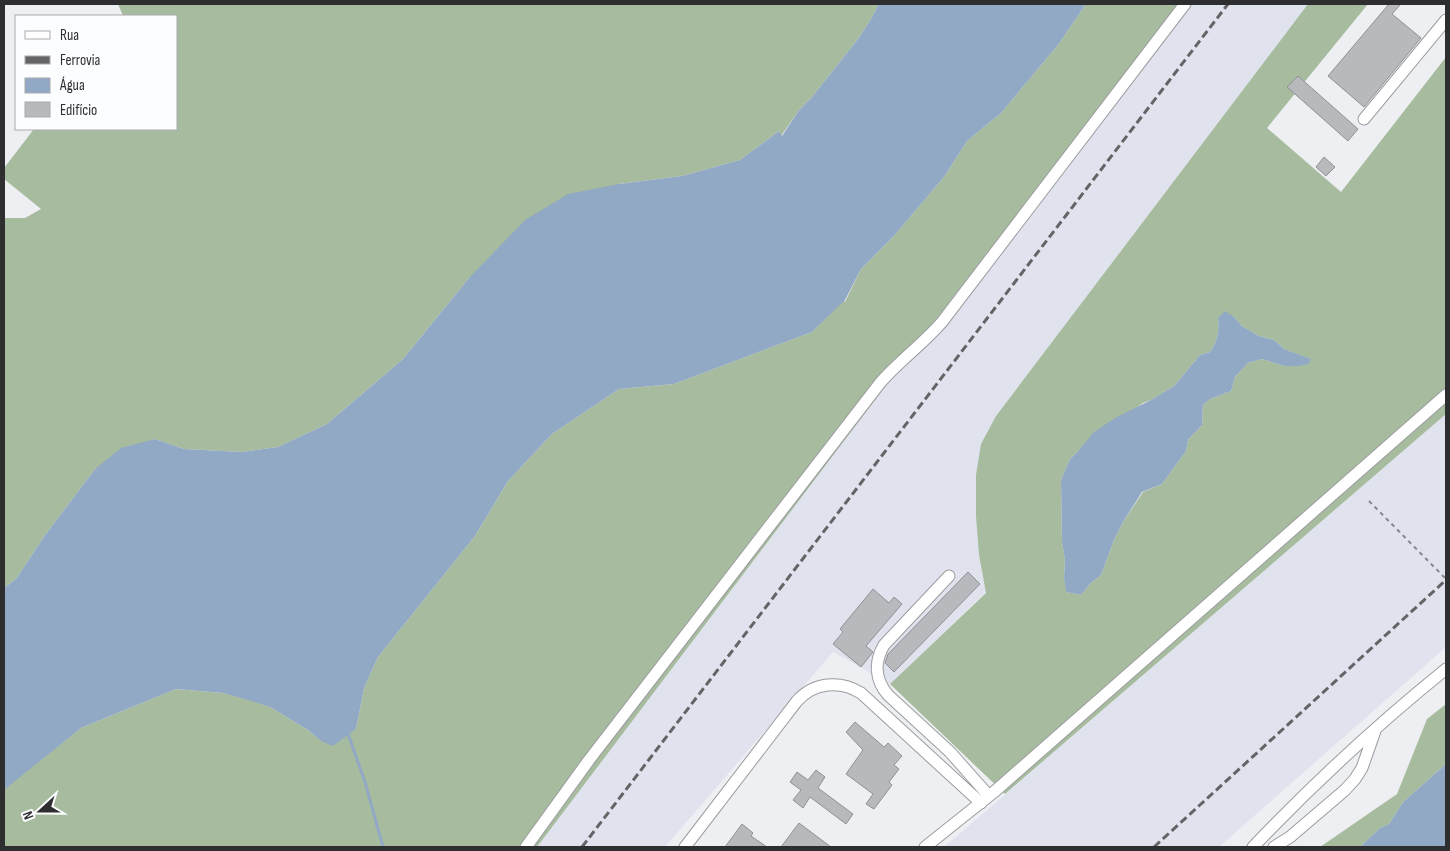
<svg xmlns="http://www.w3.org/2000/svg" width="1450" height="851" viewBox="0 0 1450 851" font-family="'Sofia Sans Condensed',sans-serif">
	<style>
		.built { fill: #e0e3ee }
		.forest { fill: #a7bc9f; fill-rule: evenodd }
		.water { fill: #91a9c4 }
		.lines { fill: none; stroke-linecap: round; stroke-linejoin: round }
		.stream { stroke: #91a9c4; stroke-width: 3 }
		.building { fill: #b8b9bd; stroke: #909195 }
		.minor-casing { stroke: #9b9c9f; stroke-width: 13 }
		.path { stroke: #868689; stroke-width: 2; stroke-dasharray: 4 4; stroke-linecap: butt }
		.minor { stroke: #fff; stroke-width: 11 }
		.rail { stroke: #646466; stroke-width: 3; stroke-dasharray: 8 4; stroke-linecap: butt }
	</style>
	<rect width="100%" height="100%" fill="#eeeff3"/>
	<path class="built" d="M1179,4H1308L996,416L979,555L986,592L890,684L833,652L665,847H537L934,322Z
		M1446,414V647L1219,847H944Z"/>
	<path class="forest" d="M118,4H879L871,19L858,39L812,97L799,110L781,136L779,131L740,160L682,176L619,184L469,278L403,359L327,424L278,447L242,452L184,449L155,439L95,469L43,538L16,579L4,588V218H25L41,209L4,179V168L34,129H176V16H123Z
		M1086,4H1179L934,322L537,847H4V791L6,787L81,728L176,689L223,693L255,701L270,707L308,730L321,741L356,729L364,688L378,657L475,536L508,481L552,434L619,389L674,384L812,332L843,301L845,302L861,269L893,237L944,177L967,141L1001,113L1058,45Z
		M1308,4H1368L1267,128L1341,192L1446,57V414L1005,794L890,684L986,593L979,555L976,516V475L981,444L996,416ZM1234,317L1242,326L1259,336L1274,340L1284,349L1310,359L1285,366L1262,359L1248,363L1235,377L1231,391L1210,399L1203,405L1202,425L1188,440L1186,451L1162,484L1143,492L1123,522L1114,540L1101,575L1091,583L1081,595L1067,592L1064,578L1065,560L1062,542L1061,480L1070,459L1079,450L1143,403L1151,400L1174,386L1200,355L1210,352C1218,341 1219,332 1218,318Z
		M1446,704V764L1403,802L1389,824L1380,828L1360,847H1320L1397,794L1427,719Z"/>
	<path class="water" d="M879,4H1086L1058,45L1001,113L967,141L944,177L893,237L861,269L844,302H843L812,332L674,384L619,389L552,434L508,481L475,536L378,657L364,688L356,729L333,746L321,741L308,730L270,707L255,702L223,693L176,689L81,728L4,790V588L16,579L43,538L95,469L121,448L155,439L184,449L242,452L278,447L327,424L403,359L469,278L525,220L568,194L619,184L682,176L740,160L779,131L782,136L799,110L812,97L858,39L871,19Z
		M1225,311L1234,317L1242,326L1259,336L1274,340L1284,349L1311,359L1309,364L1299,366H1285L1262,359L1248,363L1235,377L1231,391L1210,399L1203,405L1202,425L1188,440L1186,451L1162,484L1142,492L1123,522L1114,540L1101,575L1091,583L1081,595L1066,592L1064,578L1065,560L1062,542L1061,480L1070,459L1079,450L1094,432L1115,418L1151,400L1174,386L1200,355L1210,352C1218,341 1219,332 1218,318Z
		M1446,764V847H1360L1380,828L1389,824L1403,802Z"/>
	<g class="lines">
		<path class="stream" d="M347,731L365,782L383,847"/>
	</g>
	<path class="building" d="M1389,4H1401L1392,14L1421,38L1364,107L1328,76Z
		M1298,76L1358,129L1348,141L1287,87Z
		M1324,157L1335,167L1326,176L1316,167Z
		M968,572L980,584L894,672L885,663L888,654Z
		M873,589L889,603L894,597L902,604L866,646L873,652L861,667L833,644L843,632L840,629Z
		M855,722L884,747L888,743L902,756L894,765L899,769L889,782L892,785L874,809L866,804L873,794L846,774L863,750L846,732Z
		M816,770L825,777L818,788L853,814L846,824L810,797L803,808L793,800L801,790L790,782L797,772L808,780Z
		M799,823L831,847H781Z
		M742,824L753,833L751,836L767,847H725Z"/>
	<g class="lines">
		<g class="minor-casing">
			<path id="minor" d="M1364,119L1446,20
				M949,576L884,645C874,662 875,680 888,695L950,752L989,796
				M526,847L589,760L880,383C899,361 923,344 942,322L1185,4
				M685,847L797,701C814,682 840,680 861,693L981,803
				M925,847L994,792L1446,395
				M1253,847C1313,784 1378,724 1446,669
				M1274,847L1290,837L1345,790L1355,779L1362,768L1375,731"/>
		</g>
		<path class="path" d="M1369,501L1446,579"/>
		<use href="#minor" class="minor"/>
		<path class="rail" d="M582,847L1228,4
			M1154,847L1446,580"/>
	</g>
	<rect width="1450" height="851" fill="none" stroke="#2e2e30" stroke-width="10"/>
	<rect x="15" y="15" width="162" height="115" fill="#fcfdff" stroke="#aaaaac"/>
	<rect x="25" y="31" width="25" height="8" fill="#ffffff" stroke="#aaaaac"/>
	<text x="60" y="40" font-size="15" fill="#2e2e30">Rua</text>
	<rect x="25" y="56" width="25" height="8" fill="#646466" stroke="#aaaaac"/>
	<text x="60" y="65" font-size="15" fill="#2e2e30">Ferrovia</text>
	<rect x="25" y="78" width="25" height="15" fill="#91a9c4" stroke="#aaaaac"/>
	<text x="60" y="90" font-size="15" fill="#2e2e30">Água</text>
	<rect x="25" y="102" width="25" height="15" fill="#b8b9bd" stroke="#aaaaac"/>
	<text x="60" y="115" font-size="15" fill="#2e2e30">Edifício</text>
	<g transform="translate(40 811) rotate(249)" stroke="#fcfdff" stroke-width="4" paint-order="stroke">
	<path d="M0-4L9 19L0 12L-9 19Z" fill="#2e2e30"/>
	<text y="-8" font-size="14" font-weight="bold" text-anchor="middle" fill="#2e2e30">N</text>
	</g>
</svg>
